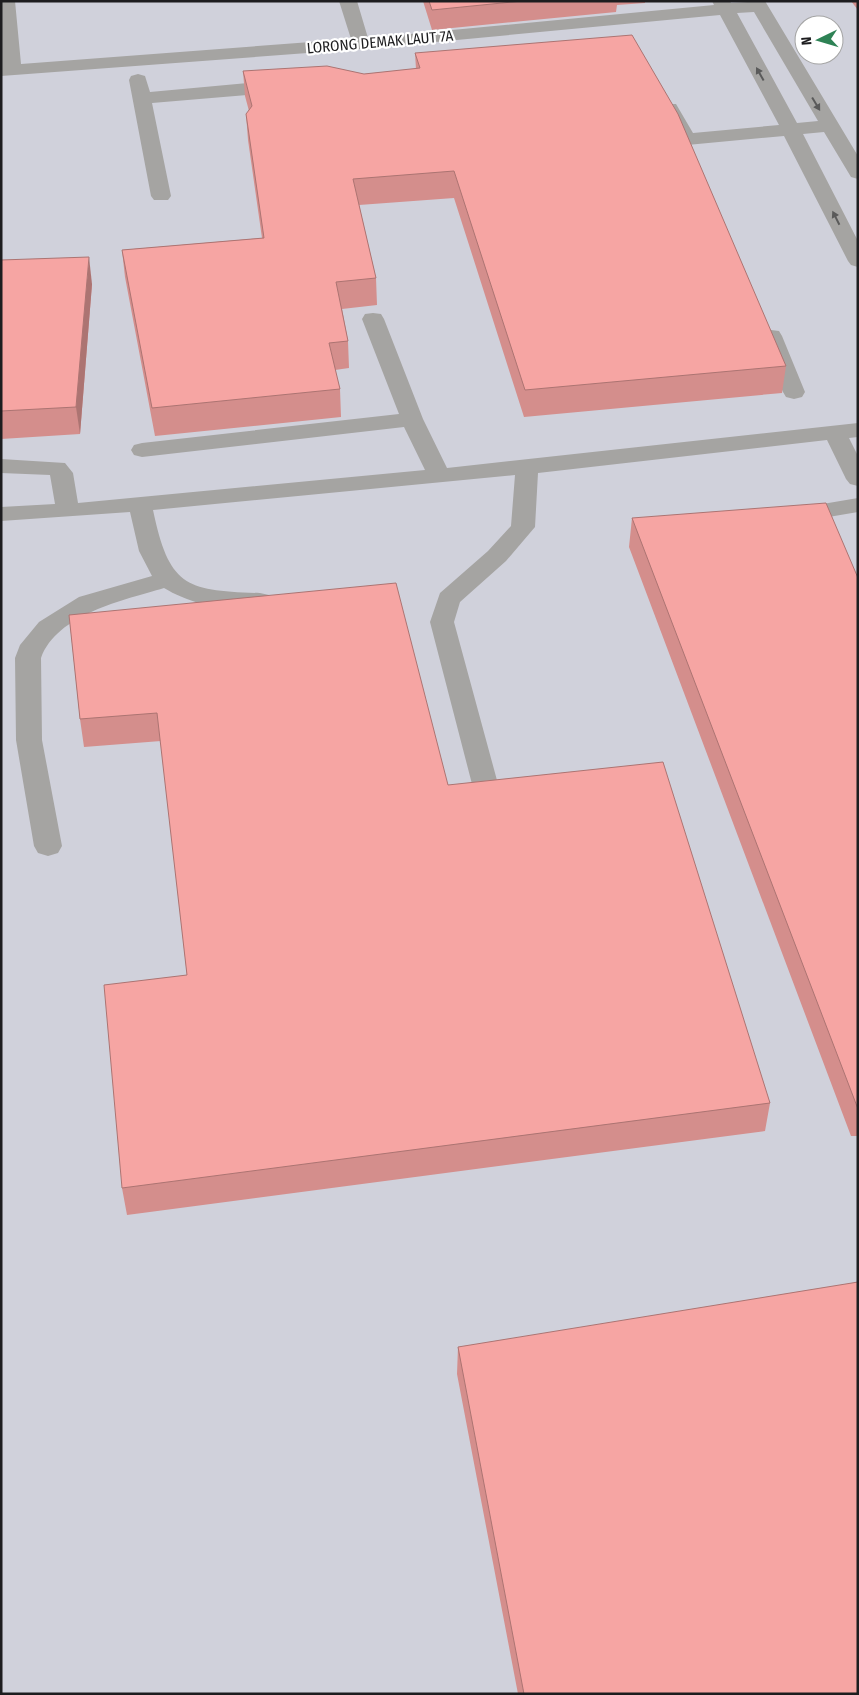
<svg xmlns="http://www.w3.org/2000/svg" width="859" height="1695" viewBox="0 0 859 1695" font-family="'Fira Sans Condensed',sans-serif">
	<style>
		.built { fill: #d0d1db; fill-rule: evenodd }
		.lines { fill: none; stroke-linecap: round; stroke-linejoin: round }
		.minor { fill: #a5a4a2; fill-rule: evenodd }
		.wall { fill: #d48e8c }
		.shaded-wall { fill: #ac7472 }
		.building { fill: #f6a5a3; stroke: #ac7472 }
		.oneway { fill: #5a5a5a }
		.labels { text-anchor: middle; stroke-width: 4.5; stroke-linejoin: round; paint-order: stroke }
		.far-street-label { font-size: 15px; fill: #1d1d1f; stroke: #fff }
	</style>
	<rect width="100%" height="100%" fill="#dfdfe4"/>
	<path class="built" d="M1,1H858V1694H1ZM804,25H834V55H804Z"/>
	<g class="lines">
		<path class="minor" d="M1,1H15L21,64L351,39L339,1H357L368,38L714,5L712,1H730L731,3L765,1L858,156V179L851,177L824,132L803,134L858,241V267L851,265L848,261L784,136L687,145L680,143L660,108L662,104H676L693,133L779,125L720,15L361,49L1,76ZM754,12L818,121L797,123L737,13Z
			M138,74L145,76L150,92L282,80L289,82L291,86L289,90L282,92L152,103L171,196L168,200H154L151,196L129,80L131,76Z
			M373,313L381,314L384,319L423,419L447,468L858,423V437L849,438L858,456V486L850,484L846,479L827,440L538,473L535,527L506,561L460,602L454,622L498,784L494,791L485,793L476,791L472,784L430,622L440,593L488,551L511,526L515,475L153,510C169,586 185,591 260,593L269,595L272,601L269,607C236,615 192,605 164,588C124,600 57,614 41,658L42,740L62,846L58,853L48,856L38,853L34,846L16,740L15,658L20,645L39,622L79,597L152,576L139,551L130,512L1,521V507L55,504L50,475L1,473V459L65,463L73,473L78,503L425,470L404,427L142,457L134,455L131,450L134,445L142,443L399,414L362,319L365,314Z
			M771,330L779,331L782,336L805,392L802,397L794,399L786,397L783,392L760,336L763,331Z
			M858,498V512L793,523L785,521L781,516L785,511L793,509Z"/>
	</g>
	<path class="wall" d="M423,1H645V3L617,5L616,12L432,30Z
		M851,1H858V10Z
		M415,53L786,366L782,393L524,417L454,198L359,205L376,278L377,305L342,309L348,341L349,368L335,370L340,389L341,417L155,436L125,277L122,250L262,238L248,140L246,114L249,111L245,96L243,71L364,74L416,69Z
		M1,260L92,284L80,434L1,439Z
		M632,518L858,578V1136H851L629,547Z
		M69,615L448,785L770,1103L765,1131L127,1215L122,1188L187,975L161,741L84,747L80,719Z
		M458,1347L858,1694H518L457,1374Z"/>
	<path class="shaded-wall" d="M89,257L92,284L80,434L76,407Z"/>
	<path class="building" d="M429,1H522L432,10Z
		M632,35L678,114L786,366L525,390L454,171L353,179L376,278L336,282L348,341L329,343L340,389L152,408L122,250L264,238L246,114L252,106L243,71L327,66L364,74L420,68L415,53Z
		M89,257L76,407L1,411V260Z
		M826,503L858,578V1109L632,518Z
		M396,583L448,785L663,762L770,1103L122,1188L104,985L187,975L157,713L80,719L69,615Z
		M858,1282V1694H524L458,1347Z"/>
	<defs><path id="oneway-solid" d="M-6-.8H1V-3.2L6.5 0L1 3.2V.8H-6Z" transform="scale(1.25)"/></defs>
	<g class="oneway">
		<use href="#oneway-solid" transform="translate(760 74) rotate(-119)"/>
		<use href="#oneway-solid" transform="translate(816 104) rotate(59)"/>
		<use href="#oneway-solid" transform="translate(836 218) rotate(-117)"/>
	</g>
	<g class="labels">
		<g class="far-street-label">
			<text transform="translate(380 42) rotate(-5)" y="5">LORONG DEMAK LAUT 7A</text>
		</g>
	</g>
	<rect width="859" height="1695" fill="none" stroke="#1d1d1f" stroke-width="5"/>
	<g transform="translate(819 40) rotate(265)"><circle r="24" fill="#ffffff" stroke="#a5a5a5"/>
	<path d="M0-4L9 19L0 12L-9 19Z" fill="#2e8255"/>
	<text y="-8" font-size="14" font-weight="bold" text-anchor="middle" fill="#1d1d1f">N</text>
	</g>
</svg>
